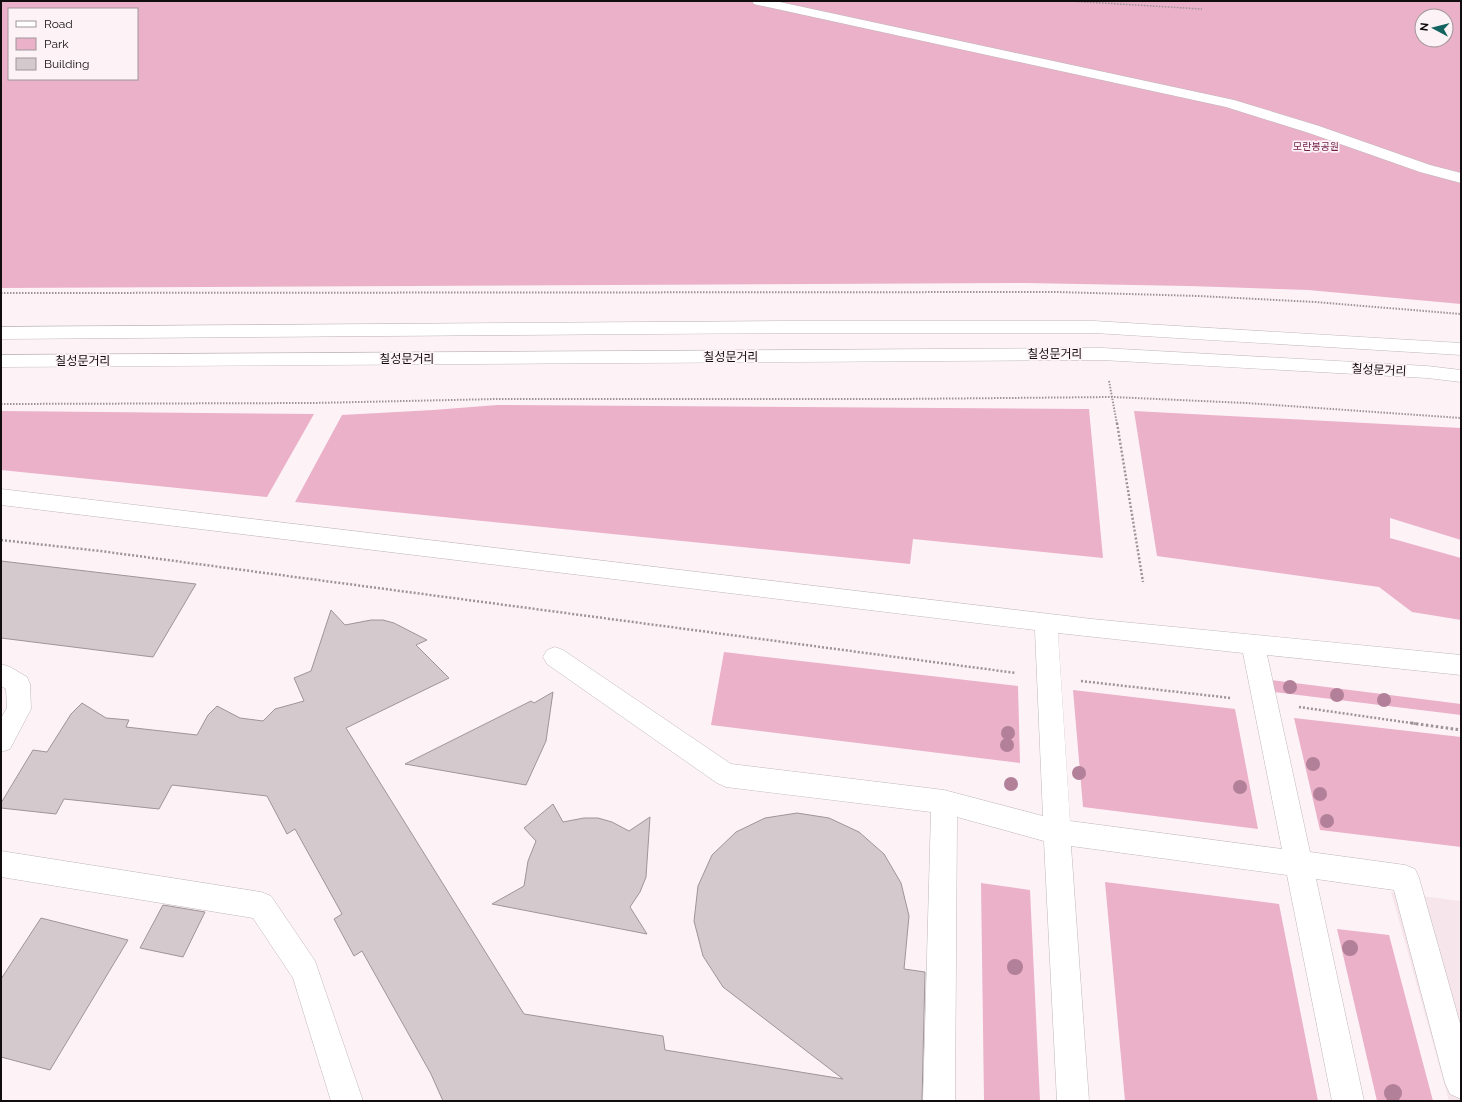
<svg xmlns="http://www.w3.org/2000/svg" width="1462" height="1102" viewBox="0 0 1462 1102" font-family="Raleway,'Noto Sans KR',sans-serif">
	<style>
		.built { fill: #f7e5ec }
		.green { fill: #ebb1c9; fill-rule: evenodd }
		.building { fill: #d4cace; stroke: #9f9599 }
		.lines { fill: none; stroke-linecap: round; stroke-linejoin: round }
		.minor-casing { stroke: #c0b7ba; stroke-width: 1 }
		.major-casing { stroke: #c0b7ba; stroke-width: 1 }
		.path-far3 { stroke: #9c9497; stroke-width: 1.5; stroke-dasharray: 1.5 1.5; stroke-linecap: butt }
		.path-far2 { stroke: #9c9497; stroke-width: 2; stroke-dasharray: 1.5 1.5; stroke-linecap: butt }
		.path-far1 { stroke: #9c9497; stroke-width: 2.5; stroke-dasharray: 2 2; stroke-linecap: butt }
		.path { stroke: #9c9497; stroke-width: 3; stroke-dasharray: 2.5 2.5; stroke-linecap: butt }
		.minor { fill: #fff; fill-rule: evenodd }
		.major { fill: #fff; fill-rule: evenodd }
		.tree { fill: #b28099 }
		.labels { text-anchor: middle; stroke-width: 3.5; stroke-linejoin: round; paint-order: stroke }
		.far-park-label { font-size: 10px; fill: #74224c; stroke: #fdf3f7 }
		.street-label { font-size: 12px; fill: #110d0f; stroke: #fdf3f7 }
	</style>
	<rect width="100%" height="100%" fill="#fdf3f7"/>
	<path class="built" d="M1391,892L1461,901V1101H1449Z"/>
	<path class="green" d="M1,1H1461V304L1308,290L1189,286L1025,283L1,288ZM9,9H137V79H9ZM1422,16H1446V40H1422Z
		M497,405L1089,409L1103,558L913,539L910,564L295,502L342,415L433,410Z
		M1,411L314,414L267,497L1,470Z
		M1134,411L1461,428V540L1390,518V538L1461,558V620L1412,612L1379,587L1157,556Z
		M724,652L1018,686L1020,763L711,725Z
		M1271,680L1461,704V715L1274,692Z
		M1073,690L1235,709L1258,829L1083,807Z
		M1294,718L1461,737V847L1320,830Z
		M1105,882L1279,904L1318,1101H1125Z
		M981,883L1030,890L1040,1101H984Z
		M1337,929L1389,935L1433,1101H1377Z"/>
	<path class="building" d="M1,561L196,584L153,657L1,638Z
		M331,610L345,625L371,620H383L394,623L427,640L416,645L449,678L346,728L524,1014L663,1036L665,1050L843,1079L723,987L703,956L694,921L698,886L712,855L736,832L765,818L797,813L829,818L859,832L884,854L901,883L909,916L904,969L925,972L922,1101H443L431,1074L362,951L354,956L334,919L342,914L295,829L287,834L267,796L172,785L159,809L64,799L56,814L1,808V803L33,750L47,752L71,714L82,703L106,718L129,720L126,727L197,735L208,715L217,706L240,718L263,721L275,709L304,701L294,678L311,671Z
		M553,692L546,741L526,785L405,764L531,701L534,703Z
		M553,804L563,822L584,818H598L612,822L629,831L650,817L646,877L640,892L630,907L647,934L492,904L524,886L528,861L536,841L524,828Z
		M163,905L205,912L183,957L140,948Z
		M41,918L128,940L50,1070L1,1057V979Z"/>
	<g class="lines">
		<g class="minor-casing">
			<path id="minor" d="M752,1H775L1234,100L1319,126L1430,165L1461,173V183L1420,172L1309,133L1226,107L758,5L754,4Z
				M1,489L1092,619L1461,655V675L1267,655L1310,852L1405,865L1415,869L1419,878L1461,1027V1099L1450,1094L1445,1083L1394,890L1316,879L1364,1101H1332L1287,875L1071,846L1089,1101H1057L1044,841L957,817L955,1101H923L931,812L726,787L717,783L547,664L543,657L547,650L555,647L563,650L731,764L944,790L1043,816L1035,630L1,505ZM1058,633L1243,653L1282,849L1070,821Z
				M1,664L10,667L27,677L30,684L31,709L10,749L1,752V718L7,708L6,689L1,686Z
				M1,851L261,892L271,896L315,961L363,1101H331L293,978L253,918L1,877Z"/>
		</g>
		<g class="major-casing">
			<path id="major" d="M782,321H1094L1461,343V355L1094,333H782L1,339V327Z
				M1102,348L1427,366L1461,370V382L1427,378L1102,360L1,367V355Z"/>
		</g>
		<path class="path-far3" d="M1069,1L1202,9"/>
		<path class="path-far2" d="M1,293L1057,292L1199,296L1315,302L1461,314
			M1109,381L1117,424
			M1,404L313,403L497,399H899L1113,397L1246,403L1461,418"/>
		<path class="path-far1" d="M1117,423L1143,582
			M1,540L100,551L1016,673
			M1081,681L1231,698
			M1299,707L1418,724"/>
		<path class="path" d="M1411,723L1461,730"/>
		<use href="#minor" class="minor"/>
		<use href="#major" class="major"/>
	</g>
	<g class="tree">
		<circle cx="1290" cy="687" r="7"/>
		<circle cx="1337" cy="695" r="7"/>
		<circle cx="1384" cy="700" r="7"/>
		<circle cx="1008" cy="733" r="7"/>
		<circle cx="1007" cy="745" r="7"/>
		<circle cx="1313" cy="764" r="7"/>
		<circle cx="1079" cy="773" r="7"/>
		<circle cx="1011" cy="784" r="7"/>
		<circle cx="1240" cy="787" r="7"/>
		<circle cx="1320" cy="794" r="7"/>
		<circle cx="1327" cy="821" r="7"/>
		<circle cx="1350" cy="948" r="8"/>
		<circle cx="1015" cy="967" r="8"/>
		<circle cx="1393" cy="1093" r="9"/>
	</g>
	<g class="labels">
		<g class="far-park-label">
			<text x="1316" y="150">모란봉공원</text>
		</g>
		<g class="street-label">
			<text x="1055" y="358">칠성문거리</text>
			<text x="731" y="361">칠성문거리</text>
			<text x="407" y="363">칠성문거리</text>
			<text x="83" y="365">칠성문거리</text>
			<text transform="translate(1379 370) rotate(3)" y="4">칠성문거리</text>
		</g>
	</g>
	<rect width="1462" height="1102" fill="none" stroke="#110d0f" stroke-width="4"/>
	<rect x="8" y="8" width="130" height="72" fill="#fdf3f7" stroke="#9f979a"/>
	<rect x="16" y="21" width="20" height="6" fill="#ffffff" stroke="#9f979a"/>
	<text x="44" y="28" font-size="12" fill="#110d0f">Road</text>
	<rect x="16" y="38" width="20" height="12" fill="#ebb1c9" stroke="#9f979a"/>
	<text x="44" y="48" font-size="12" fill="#110d0f">Park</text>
	<rect x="16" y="58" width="20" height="12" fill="#d4cace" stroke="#9f979a"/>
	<text x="44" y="68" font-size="12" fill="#110d0f">Building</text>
	<g transform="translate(1434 28) rotate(277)"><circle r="19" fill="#fdf3f7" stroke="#9f979a"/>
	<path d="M0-3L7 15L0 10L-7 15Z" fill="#156360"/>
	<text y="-6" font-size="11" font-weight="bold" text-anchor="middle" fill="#110d0f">N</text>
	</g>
</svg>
